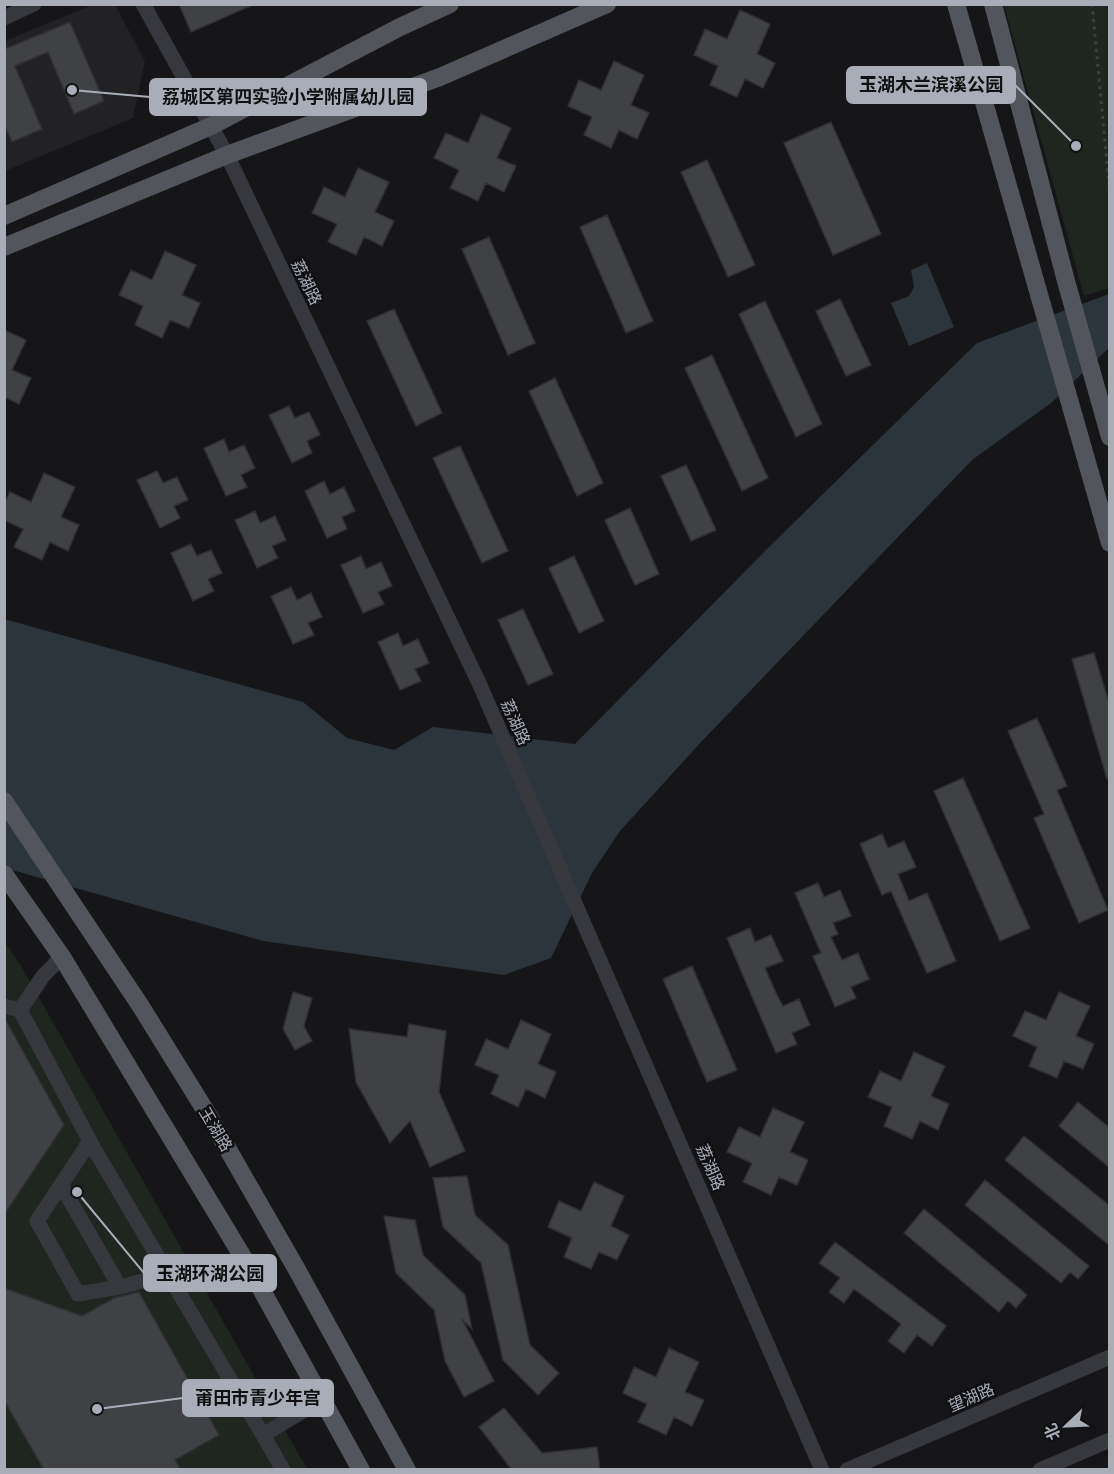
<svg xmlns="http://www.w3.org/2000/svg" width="1114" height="1474" viewBox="0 0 1114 1474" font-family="'Titillium Web','Noto Sans SC',sans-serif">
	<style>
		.built { fill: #222225 }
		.green { fill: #1e261f }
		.water { fill: #2c353c }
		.building { fill: #404145; stroke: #303034; stroke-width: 1.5 }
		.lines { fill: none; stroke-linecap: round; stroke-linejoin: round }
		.path { stroke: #3d3f44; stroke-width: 3; stroke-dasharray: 3 4.5; stroke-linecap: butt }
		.minor { stroke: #37383d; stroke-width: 15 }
		.major { stroke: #53555c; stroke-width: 18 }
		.labels { text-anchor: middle; stroke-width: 5; stroke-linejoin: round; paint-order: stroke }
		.street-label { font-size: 16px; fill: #a8adb8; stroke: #111113 }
		.leader { fill: none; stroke: #a8adb8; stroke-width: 2 }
		.callout-dot { fill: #a8adb8; stroke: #111113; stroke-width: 2 }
		.callout { fill: #a8adb8; stroke: #a8adb8; stroke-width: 2 }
		.callout-label { font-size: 18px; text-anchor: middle; font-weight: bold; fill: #111 }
	</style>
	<rect width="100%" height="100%" fill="#161618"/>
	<path class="built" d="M92,5H115L145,61L133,118L5,171V41Z"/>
	<path class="green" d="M1004,5H1109V288L1084,296Z
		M4,941L21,966L307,1469H5Z"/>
	<path class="water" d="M927,263L954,327L909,346L891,303L909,296L914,287L911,270Z
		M1109,294V348L1051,403L972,460L702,741L620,831L592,873L551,958L504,975L263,941L5,868L4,619L303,702L347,738L394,750L433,727L575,744L770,546L977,343Z"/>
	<path class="building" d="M179,4H255L191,32Z
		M740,10L770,24L757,54L775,63L763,88L745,79L737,97L710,85L718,66L694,55L705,29L727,39Z
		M70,22L104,101L74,114L48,52L15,66L42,129L12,142L4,124V42L7,48Z
		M614,61L644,75L631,105L649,113L637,139L619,130L611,148L584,135L592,117L568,106L579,80L601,90Z
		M481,114L511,128L497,158L516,166L504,192L486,183L478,201L450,188L459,170L434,158L446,133L468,143Z
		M831,122L881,234L833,255L784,143Z
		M707,160L755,265L728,277L681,172Z
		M358,168L389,182L375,212L394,221L382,246L364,237L356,255L328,242L337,224L312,213L324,187L345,197Z
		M607,215L653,321L626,333L580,227Z
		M489,237L535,343L508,355L462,249Z
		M165,251L196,265L182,295L200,303L189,328L170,320L162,338L135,325L143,306L119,295L131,270L152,280Z
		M840,299L871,365L846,376L816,311Z
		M765,301L822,424L796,437L739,314Z
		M394,309L442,413L416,426L367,321Z
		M4,330L26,340L12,370L31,378L19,404L4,397Z
		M712,355L768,478L742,491L685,368Z
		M555,378L603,483L577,496L529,391Z
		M289,406L295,418L309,412L320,435L307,441L312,453L292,463L269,415Z
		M224,439L229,452L244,445L255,468L241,475L247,487L226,496L204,448Z
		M460,446L508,551L482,563L433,458Z
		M686,465L716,530L691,541L661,476Z
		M157,471L163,483L177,477L188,500L174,506L180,518L160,528L137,480Z
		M44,473L75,487L61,517L79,525L68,551L50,542L42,560L14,547L23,529L4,520V504L10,492L31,502Z
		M324,481L330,494L344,487L355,511L342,517L347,529L327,538L305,491Z
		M630,508L659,574L635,585L605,520Z
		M255,511L260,523L275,516L286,540L272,546L278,558L257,568L235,520Z
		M191,544L197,556L211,550L222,573L208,579L214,591L193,601L171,553Z
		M361,556L366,569L381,562L392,586L378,592L384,604L363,613L341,565Z
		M574,556L604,621L579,633L549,568Z
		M291,587L297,600L311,593L322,617L308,623L314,635L293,644L271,596Z
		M523,609L553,674L528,685L498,620Z
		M398,633L403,646L418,639L429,663L415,669L421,681L400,690L378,642Z
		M1094,653L1110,706V779H1107L1072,659Z
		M1037,718L1067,786L1057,790L1108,910L1079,923L1034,818L1044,814L1008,731Z
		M963,778L1030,928L1000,941L934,791Z
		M882,834L888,848L904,841L916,867L898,874L909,901L927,893L956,961L927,973L891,891L882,895L860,844Z
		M818,883L824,897L840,890L851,916L833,923L838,934L831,937L842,960L858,953L869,979L851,987L856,998L835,1007L813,956L821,953L795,893Z
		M750,928L755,942L771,935L783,961L765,968L776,993L783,1006L799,999L810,1025L792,1033L797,1044L776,1053L727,938Z
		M692,966L737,1070L707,1082L663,979Z
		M293,992L312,998L304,1026L312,1041L295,1050L283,1029Z
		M1059,992L1090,1006L1076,1036L1094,1044L1083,1069L1064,1061L1057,1078L1029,1066L1037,1047L1013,1036L1025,1011L1046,1020Z
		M4,1017L64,1125L4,1215Z
		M521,1020L551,1034L538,1064L556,1072L545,1098L526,1089L518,1107L491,1094L499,1075L475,1065L486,1039L508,1049Z
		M409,1024L446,1031L439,1092L465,1151L430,1167L410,1121L390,1143L356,1082L349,1029L407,1037Z
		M914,1052L945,1066L931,1096L949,1104L938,1130L920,1121L912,1139L884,1126L892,1107L868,1097L880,1071L901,1081Z
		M1078,1102L1110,1128V1168L1059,1126Z
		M773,1108L804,1122L790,1152L808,1160L797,1185L779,1177L771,1195L743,1182L752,1163L727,1152L739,1127L760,1137Z
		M1024,1136L1110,1206V1246L1005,1160Z
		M467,1176L475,1215L508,1245L530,1345L559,1373L538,1395L503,1360L481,1263L443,1227L433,1178Z
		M985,1180L1089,1266L1078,1279L1070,1272L1061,1283L965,1205Z
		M594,1182L624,1196L611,1226L629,1235L617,1260L599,1252L591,1269L564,1257L572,1238L548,1227L559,1201L581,1211Z
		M924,1209L1027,1295L1016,1308L1008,1301L999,1312L904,1233Z
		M384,1216L415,1220L423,1255L465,1295L472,1329L462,1319L494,1381L464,1397L445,1361L434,1310L396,1273Z
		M835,1242L946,1326L932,1346L917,1335L904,1353L888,1341L901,1324L854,1289L844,1303L829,1292L840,1278L819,1263Z
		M4,1288L82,1316L114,1298L139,1292L219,1435L175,1460L181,1470H44L4,1400Z
		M669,1348L699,1362L685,1392L704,1400L692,1426L674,1417L666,1435L638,1422L647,1404L623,1393L634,1367L656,1377Z
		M504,1408L542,1453L597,1447L600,1470H512L479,1427Z"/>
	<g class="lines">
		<path class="path" d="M1092,4L1110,195"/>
		<path class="minor" d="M143,4L227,155L479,683L822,1470
			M4,18L34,4
			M4,1006L20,1010L43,976L62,957
			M20,1010L93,1147L263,1435
			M90,1141L37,1221L78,1294L120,1287L169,1274L249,1267
			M61,1185L120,1287
			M283,1470L263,1435L323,1399
			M847,1470L1110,1357
			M1040,1470L1110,1440"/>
		<path class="major" d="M956,4L1110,543
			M993,4L1066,281L1110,437
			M4,216L211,126L400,27L450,4
			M4,247L227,155L440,77L607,4
			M4,801L140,1005L210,1118L296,1268L407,1470
			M4,874L62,957L249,1267L361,1470"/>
	</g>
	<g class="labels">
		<g class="street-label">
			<text transform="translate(307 282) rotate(64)" y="6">荔湖路</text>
			<text transform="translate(516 722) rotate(66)" y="6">荔湖路</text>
			<text transform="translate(216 1129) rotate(59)" y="6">玉湖路</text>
			<text transform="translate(711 1167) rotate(67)" y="6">荔湖路</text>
			<text transform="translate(971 1397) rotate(-23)" y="6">望湖路</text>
		</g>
	</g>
	<path class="leader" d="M1076 146L1015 85M72 90L150 97M77 1192L144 1273M97 1409L183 1398"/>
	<g class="callout-dot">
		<circle cx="1076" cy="146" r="6"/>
		<circle cx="72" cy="90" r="6"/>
		<circle cx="77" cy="1192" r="6"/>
		<circle cx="97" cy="1409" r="6"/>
	</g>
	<g class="callout">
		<rect x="847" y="67" width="168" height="36" rx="6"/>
		<rect x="150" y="79" width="276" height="36" rx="6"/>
		<rect x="144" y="1255" width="132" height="36" rx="6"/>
		<rect x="183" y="1380" width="150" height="36" rx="6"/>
	</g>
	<g class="callout-label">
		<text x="931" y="91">玉湖木兰滨溪公园</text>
		<text x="288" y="103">荔城区第四实验小学附属幼儿园</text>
		<text x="210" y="1280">玉湖环湖公园</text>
		<text x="258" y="1404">莆田市青少年宫</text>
	</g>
	<rect width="1114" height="1474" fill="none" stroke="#a8adb8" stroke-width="12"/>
	<g transform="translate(1066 1426) rotate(247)" stroke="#111113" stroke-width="4.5" paint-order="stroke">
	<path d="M0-4.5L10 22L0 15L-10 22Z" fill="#a8adb8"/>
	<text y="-9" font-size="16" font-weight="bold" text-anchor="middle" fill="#a8adb8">北</text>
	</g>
</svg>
